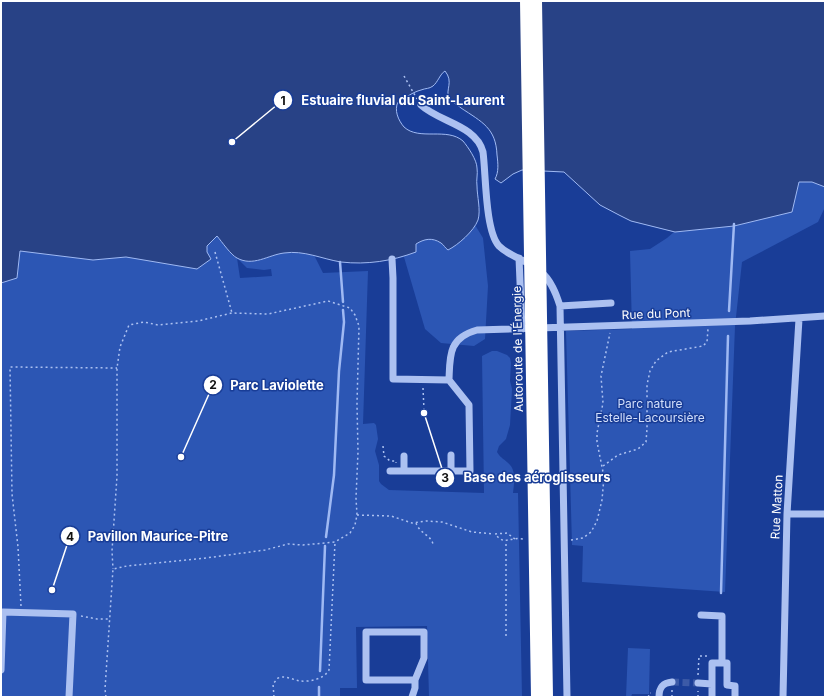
<svg xmlns="http://www.w3.org/2000/svg" width="826" height="698" viewBox="0 0 826 698" font-family="Inter,sans-serif">
	<style>
		.green { fill: #2c56b4; fill-rule: evenodd }
		.water { fill: #284286; stroke: #9fb9f3 }
		.lines { fill: none; stroke-linecap: round; stroke-linejoin: round }
		.stream { stroke: #9fb9f3; stroke-width: 2.5 }
		.minor-tunnel { stroke: #3c5aa7; stroke-width: 7; stroke-dasharray: 7 3.5; stroke-linecap: butt }
		.path { stroke: #acc1f1; stroke-width: 1.5; stroke-dasharray: 2 3; stroke-linecap: butt }
		.minor { stroke: #acc1f1; stroke-width: 7 }
		.highway-bridge { stroke: #fff; stroke-width: 12 }
		.labels { text-anchor: middle; stroke-width: 3; stroke-linejoin: round; paint-order: stroke }
		.street-label { font-size: 12px; fill: #fff; stroke: #193d97 }
		.park-label { font-size: 12px; fill: #d3dffb; stroke: #193d97 }
		.leader { fill: none; stroke: #fff; stroke-width: 1.5 }
		.callout-dot { fill: #fff; stroke: #193d97; stroke-width: 1.5 }
		.mark-label { font-size: 12px; text-anchor: middle; font-weight: bold; fill: #111 }
		.callout-label { font-size: 13px; text-anchor: middle; font-weight: bold; fill: #fff; stroke: #193d97; stroke-width: 3; stroke-linejoin: round; paint-order: stroke }
	</style>
	<rect width="100%" height="100%" fill="#193d97"/>
	<path class="green" d="M825,40V207L818,222L742,262L735,326L725,592L582,582L583,546L572,545L566,331L632,329L630,251L650,249L667,238L674,232L631,221L619,215L600,205L564,172L522,170L513,174L501,183L495,179C499,172 498,163 497,155C496,128 482,122 461,108C458,105 451,102 449,98C445,90 454,82 445,71C440,74 438,82 433,86C429,89 426,88 421,90C413,92 405,98 398,102C395,108 396,113 399,119C401,121 402,125 404,127C418,141 447,127 462,141C468,147 477,160 477,168C478,173 476,180 477,186C477,199 481,213 475,225L483,238L488,286L485,339L474,346L441,343L425,329L404,257C383,261 363,264 342,262C332,261 323,256 314,255L323,273L368,271L363,424L374,423L376,425L378,439L375,451L379,465V481L381,484L389,490L484,493L482,356L492,351H497L507,355L510,358L511,363L510,381L512,389L510,425L506,439L499,446L497,452C501,459 505,459 510,465C516,471 514,485 513,493H518L522,697H429L427,626L356,627L357,688H340V697H1V101ZM237,258L247,268L264,270L271,269L272,276L240,278Z
		M628,648L650,649L649,694H632L631,697H626Z"/>
	<path class="water" d="M1,1H825V187L812,182H799L792,212L734,226L675,232L631,221L619,215L600,205L564,172L522,170L513,174L501,183L495,179C499,172 498,163 497,155C496,128 482,122 461,108C458,105 451,102 449,98C445,90 454,82 445,71C440,74 438,82 433,86C429,89 426,88 421,90C413,92 405,98 398,102C394,110 398,120 404,127C419,141 447,127 463,141C468,147 477,160 477,168C478,174 476,180 477,186C477,196 481,210 478,220C474,231 458,245 448,250C445,248 444,245 441,243C432,237 424,239 416,244V252C392,261 367,265 341,262C322,259 304,250 284,253C268,255 253,267 237,258C231,255 222,242 217,236L207,246V252L211,259L197,269L126,257L93,260L20,251L17,278L1,283Z"/>
	<g class="lines">
		<path class="stream" d="M340,262L343,302
			M729,311L734,224
			M326,537L334,475L339,371L344,322L343,310
			M721,593L728,336
			M320,671L325,546
			M319,697V687"/>
		<path class="minor-tunnel" d="M672,682L698,683"/>
		<path class="path" d="M404,76L417,99
			M215,252L232,313
			M423,388L424,410
			M383,446L384,456L390,461H396V463
			M603,466L618,455L638,449L646,442L647,429V385L650,371L656,361L668,352L703,346L707,342L708,329
			M357,515L391,516L412,523L426,521L442,522L472,532L494,534
			M416,523C420,534 430,534 433,544
			M515,539L507,533L495,534C503,543 505,540 515,539C518,538 522,539 525,539
			M571,540L583,538L591,532L597,521L602,500L604,477L597,442V433L603,403L601,376L610,333
			M21,606L18,547L12,494L10,367L117,368
			M81,616L97,619H110
			M506,636V541
			M698,675L699,656H708
			M106,697L105,689L113,569L127,566L206,558L265,550L288,544L303,545L335,542L350,533L355,525L357,515L356,498L358,452L357,404L359,326L355,315L350,308L328,301L268,314L232,313L198,321L158,325L144,322L129,325L120,347L117,368V476L112,551L113,569
			M274,697L273,684L278,678C286,675 293,680 300,681C310,682 324,679 329,670L335,542
			M648,697L650,693H651
			M672,697V689
			M698,697V691"/>
		<path class="minor" d="M421,105C439,122 476,125 483,152C486,174 485,231 499,246C508,255 521,259 532,265
			M519,258L522,329
			M392,259L393,278V379L449,380C450,356 448,338 477,330L750,321L825,316
			M540,271C551,280 556,293 560,306L567,697
			M560,306L611,303
			M404,456V471
			M390,471H470L469,405L449,380
			M451,471V455
			M787,514H825
			M701,615L722,616V663
			M1,670L3,612L73,614L69,697
			M698,683L712,684
			M412,697L415,688V680L424,658V632H366V680H415
			M659,697C659,688 662,683 672,682
			M712,697V663H727V685L735,686V697
			M783,697L787,514L799,319"/>
		<path class="highway-bridge" d="M526,1L537,697
			M536,1L547,697"/>
	</g>
	<g class="labels">
		<g class="street-label">
			<text transform="translate(656 314) rotate(-2)" y="4">Rue du Pont</text>
			<text transform="translate(518 349) rotate(-91)" y="4">Autoroute de l'Énergie</text>
			<text transform="translate(777 507) rotate(-87)" y="4">Rue Matton</text>
		</g>
		<g class="park-label">
			<text x="650" y="408">Parc nature<tspan x="650" dy="14">Estelle-Lacoursière</tspan></text>
		</g>
	</g>
	<path class="leader" d="M232 142L283 100M181 457L213 385M424 413L445 478M52 590L70 536"/>
	<g class="callout-dot">
		<circle cx="232" cy="142" r="4"/>
		<circle cx="181" cy="457" r="4"/>
		<circle cx="424" cy="413" r="4"/>
		<circle cx="52" cy="590" r="4"/>
		<circle cx="283" cy="100" r="10"/>
		<circle cx="213" cy="385" r="10"/>
		<circle cx="445" cy="478" r="10"/>
		<circle cx="70" cy="536" r="10"/>
	</g>
	<g class="mark-label">
		<text x="283" y="105">1</text>
		<text x="213" y="389">2</text>
		<text x="445" y="482">3</text>
		<text x="70" y="541">4</text>
	</g>
	<g class="callout-label">
		<text x="403" y="105">Estuaire fluvial du Saint-Laurent</text>
		<text x="277" y="390">Parc Laviolette</text>
		<text x="537" y="482">Base des aéroglisseurs</text>
		<text x="158" y="541">Pavillon Maurice-Pitre</text>
	</g>
	<rect width="826" height="698" fill="none" stroke="#ffffff" stroke-width="4"/>
</svg>
